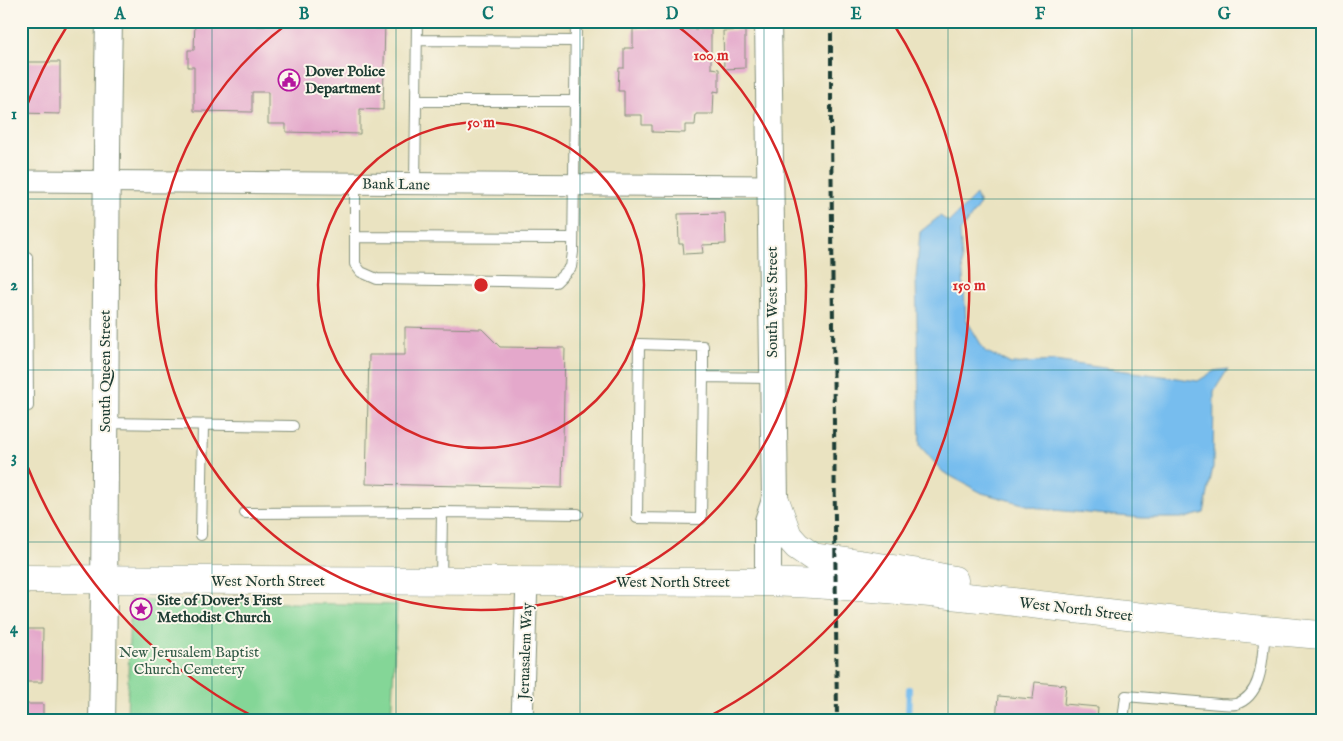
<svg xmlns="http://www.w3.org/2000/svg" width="1343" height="741" viewBox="0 0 1343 741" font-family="'IM FELL English',serif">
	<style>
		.green { fill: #84d697; stroke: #528a66 }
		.water { fill: #77bdee; stroke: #4b7d91 }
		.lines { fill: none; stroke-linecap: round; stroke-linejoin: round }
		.stream { stroke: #77bdee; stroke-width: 6 }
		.building { fill: #e4a8cb }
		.service-casing { stroke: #84907a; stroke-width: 12 }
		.minor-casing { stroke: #84907a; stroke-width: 23 }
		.tertiary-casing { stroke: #84907a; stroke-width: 28 }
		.secondary-casing { stroke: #84907a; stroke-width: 29 }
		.service { stroke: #fff; stroke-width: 10 }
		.minor { stroke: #fff; stroke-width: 21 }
		.tertiary { stroke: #fff; stroke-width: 26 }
		.secondary { stroke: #fff; stroke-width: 28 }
		.rail { stroke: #1f3d34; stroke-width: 4; stroke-dasharray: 8 4; stroke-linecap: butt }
		.grid { fill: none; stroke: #0f766e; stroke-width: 1; stroke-opacity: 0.55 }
		.ring { fill: none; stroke: #d62828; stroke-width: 2.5 }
		.labels { text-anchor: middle; stroke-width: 4; stroke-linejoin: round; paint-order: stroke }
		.poi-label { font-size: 15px; font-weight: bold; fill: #1f3d34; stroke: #fbf7ec; text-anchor: start }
		.street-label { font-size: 15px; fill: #1f3d34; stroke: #fbf7ec }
		.park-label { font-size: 15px; fill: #335c48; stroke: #fbf7ec }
		.centre { fill: #d62828; stroke: #fbf7ec; stroke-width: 2.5 }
		.ring-label { font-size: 15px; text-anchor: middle; font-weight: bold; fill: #d62828; stroke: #fbf7ec; stroke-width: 4; stroke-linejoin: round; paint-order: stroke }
		.neatline { fill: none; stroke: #0f766e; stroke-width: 2 }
		.grid-label { font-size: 16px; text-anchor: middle; font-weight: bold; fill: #0f766e }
	</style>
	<rect width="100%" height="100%" fill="#fbf7ec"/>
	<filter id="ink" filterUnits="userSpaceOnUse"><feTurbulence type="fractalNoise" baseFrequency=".02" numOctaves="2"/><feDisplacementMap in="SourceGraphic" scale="10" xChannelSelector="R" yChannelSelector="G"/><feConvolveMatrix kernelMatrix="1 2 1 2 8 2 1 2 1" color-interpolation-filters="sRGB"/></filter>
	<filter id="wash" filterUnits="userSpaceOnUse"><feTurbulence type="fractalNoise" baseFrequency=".0096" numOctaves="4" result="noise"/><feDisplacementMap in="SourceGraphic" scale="20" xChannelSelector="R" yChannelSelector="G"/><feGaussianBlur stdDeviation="1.12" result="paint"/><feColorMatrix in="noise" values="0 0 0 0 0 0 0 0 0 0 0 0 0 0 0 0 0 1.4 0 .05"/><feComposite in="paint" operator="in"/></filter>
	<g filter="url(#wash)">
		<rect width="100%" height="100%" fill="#eae3c1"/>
		<path class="green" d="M130,600L397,605L391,720H127Z"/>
		<path class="water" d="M976,195L980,204L960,232L966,319L985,351L1011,364L1054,361L1198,381L1214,371L1228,369L1214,391L1213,467L1204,513L1185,518H1142L1042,509L982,493L943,472L920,446L916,279L920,232L940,216L949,222Z"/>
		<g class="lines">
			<path class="stream" d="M908,720L909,689"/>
		</g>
		<g id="blocks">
			<path class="building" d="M195,21H257V26H266L267,21H385L383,110L360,109V134L286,132V124H268V92H252V112L194,111V67H188V50H194Z
				M633,29H711V68L719,69V92L714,91L713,114H696L695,125H685V133L652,132V125H642V115H624V91H618L619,68H624V48H633Z
				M745,30V68L724,69L723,31Z
				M21,62H60V114L21,113Z
				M725,213L726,244L702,245L703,253L684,254L683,244H679L678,214Z
				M405,327L482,329L500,347L565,348L562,488L366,484L369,355H405Z
				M21,629H43L42,682H21Z
				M1035,682L1066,685L1064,704L1098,707L1097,720H996L998,696L1033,699Z
				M21,704H43V720H21Z"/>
		</g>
	</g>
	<g filter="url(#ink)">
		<use href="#blocks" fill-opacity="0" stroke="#84907a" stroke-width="1"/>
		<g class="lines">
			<g class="service-casing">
				<path id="service" d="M418,40L575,41
					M416,101H575
					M355,184V264L361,272L377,279L556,282L571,267L573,252L576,21
					M415,184L417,21
					M355,237L573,238
					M21,257H27L28,406L21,407
					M703,377V346L639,344L637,518L701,519L703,377L773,378
					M105,423L293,426
					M442,512L578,514
					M245,513L442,512L441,581
					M201,535L203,425
					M1123,720L1126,696L1220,704C1225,704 1231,705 1236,704C1264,695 1262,655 1265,632"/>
			</g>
			<g class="minor-casing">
				<path id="minor" d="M21,181L771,186
					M522,720L527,582"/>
			</g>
			<g class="tertiary-casing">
				<path id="tertiary" d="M768,582V521L775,500L768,21
					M102,720C107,487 104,254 109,21"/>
			</g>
			<g class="secondary-casing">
				<path id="secondary" d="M775,500L788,536L797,546L813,557L913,572L954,580
					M21,579L768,582C953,588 1137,621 1322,635"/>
			</g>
			<use href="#service" class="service"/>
			<use href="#minor" class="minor"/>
			<use href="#tertiary" class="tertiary"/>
			<use href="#secondary" class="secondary"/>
			<path class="rail" d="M831,21V129L837,720"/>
		</g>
	</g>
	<path class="grid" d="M212,21V720M396,21V720M580,21V720M764,21V720M948,21V720M1132,21V720M21,199H1322M21,370H1322M21,542H1322"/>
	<g class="ring">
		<circle cx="481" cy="285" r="163"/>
		<path d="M672 22A325 325 0 1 1 290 22"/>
		<path d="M256 718A488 488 0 0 1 22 452M22 118A488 488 0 0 1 69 23M893 23A488 488 0 0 1 706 718"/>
	</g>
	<defs>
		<g id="civic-ring" transform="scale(1.125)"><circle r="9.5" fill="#fbf7ec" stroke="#b5179e" stroke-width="1.5"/><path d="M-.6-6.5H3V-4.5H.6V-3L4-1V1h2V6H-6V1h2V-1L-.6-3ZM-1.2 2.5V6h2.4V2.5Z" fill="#b5179e"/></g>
		<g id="sight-ring" transform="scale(1.125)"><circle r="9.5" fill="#fbf7ec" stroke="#b5179e" stroke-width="1.5"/><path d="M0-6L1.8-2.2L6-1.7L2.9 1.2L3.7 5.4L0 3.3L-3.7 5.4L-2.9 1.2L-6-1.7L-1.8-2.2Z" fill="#b5179e"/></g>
	</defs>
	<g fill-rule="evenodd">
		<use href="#civic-ring" x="289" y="80"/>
		<use href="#sight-ring" x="141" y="609"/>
	</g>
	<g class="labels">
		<g class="poi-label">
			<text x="305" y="76">Dover Police<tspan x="305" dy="17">Department</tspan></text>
			<text x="157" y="605">Site of Dover’s First<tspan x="157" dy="17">Methodist Church</tspan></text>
		</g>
		<g class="street-label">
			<text transform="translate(396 184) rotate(1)" y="5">Bank Lane</text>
			<text transform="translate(772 302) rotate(-90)" y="5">South West Street</text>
			<text transform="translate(105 371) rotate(-90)" y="5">South Queen Street</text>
			<text x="268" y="586">West North Street</text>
			<text x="673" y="587">West North Street</text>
			<text transform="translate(1076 609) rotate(7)" y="5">West North Street</text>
			<text transform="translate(525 651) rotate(-88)" y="5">Jeruasalem Way</text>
		</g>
		<g class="park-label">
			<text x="189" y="657">New Jerusalem Baptist<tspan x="189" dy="17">Church Cemetery</tspan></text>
		</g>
	</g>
	<circle cx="481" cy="285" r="8" class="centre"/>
	<g class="ring-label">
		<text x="711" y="60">100 m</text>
		<text x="481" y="127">50 m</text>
		<text x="969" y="290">150 m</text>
	</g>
	<rect width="1343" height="741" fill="none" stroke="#fbf7ec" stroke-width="55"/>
	<rect x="28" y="28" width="1288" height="686" class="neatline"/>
	<g class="grid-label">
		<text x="120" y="19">A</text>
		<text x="304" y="19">B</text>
		<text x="488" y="19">C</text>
		<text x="672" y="19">D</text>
		<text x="856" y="19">E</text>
		<text x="1040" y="19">F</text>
		<text x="1224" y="19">G</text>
		<text x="14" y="119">1</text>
		<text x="14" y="290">2</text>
		<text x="14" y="462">3</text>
		<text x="14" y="633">4</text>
	</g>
</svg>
